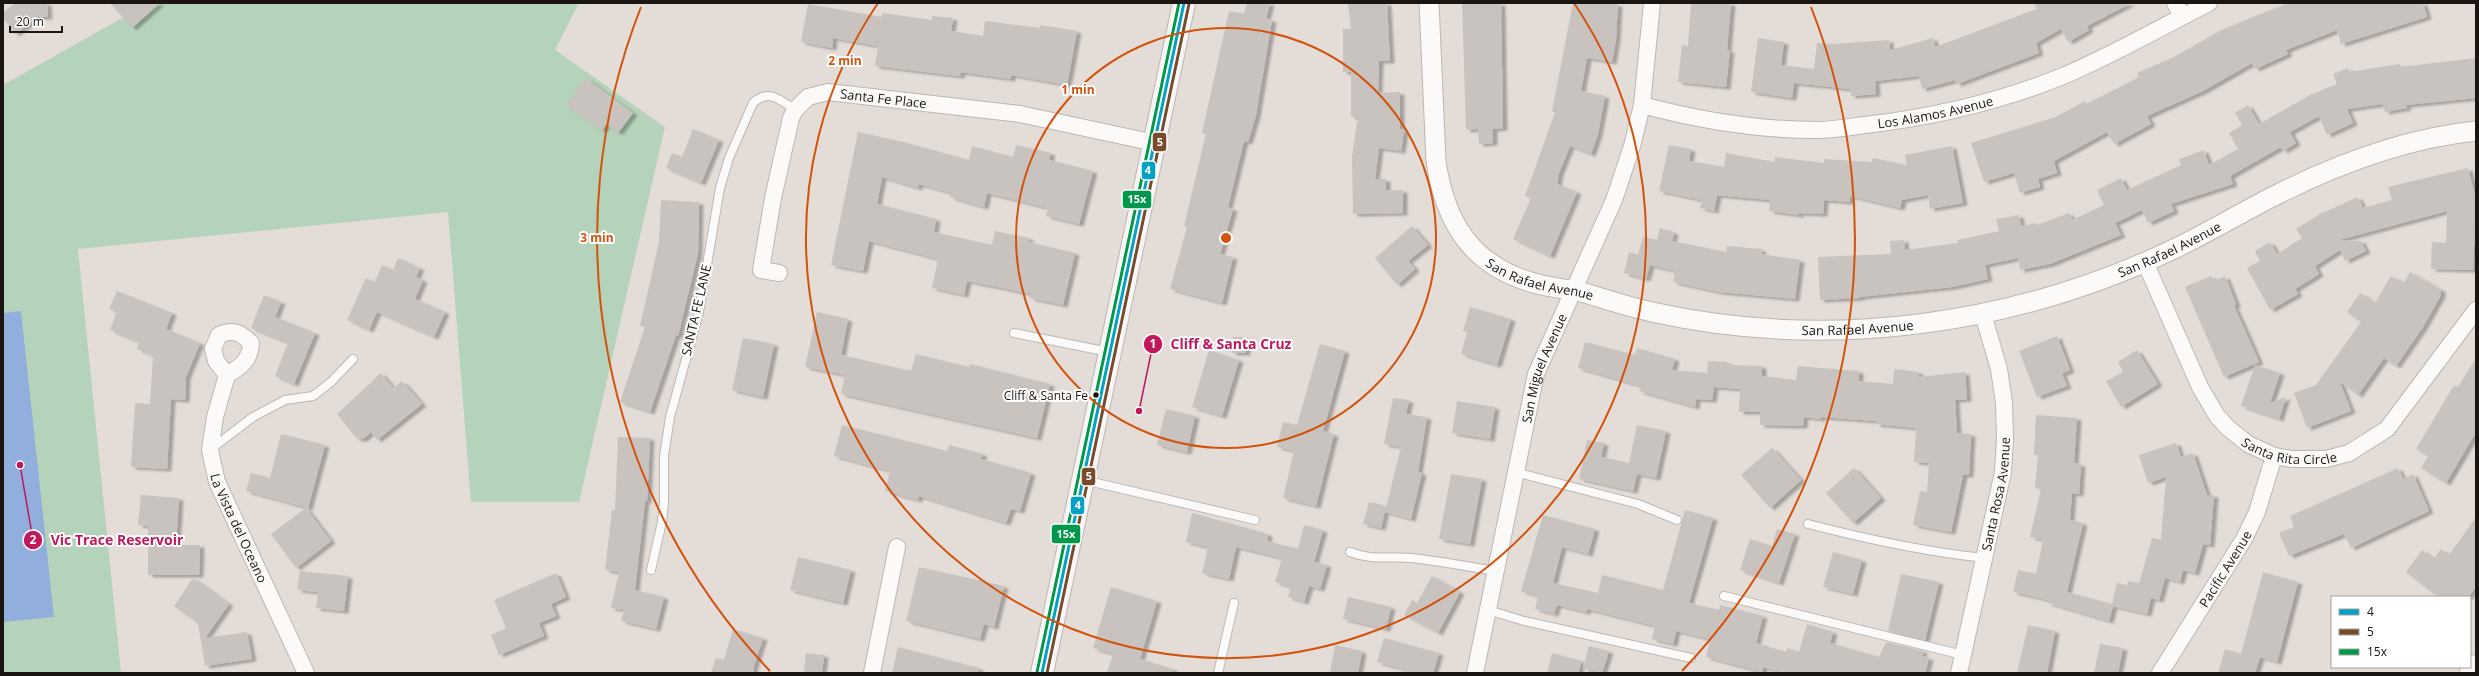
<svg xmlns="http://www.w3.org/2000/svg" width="2479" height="676" viewBox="0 0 2479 676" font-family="'Open Sans',sans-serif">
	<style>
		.green { fill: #b5d3ba }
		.water { fill: #92aedd }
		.building { fill: #c9c3bf; filter: url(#shadow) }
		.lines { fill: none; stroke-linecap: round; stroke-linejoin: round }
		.service-casing { stroke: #bdb7b3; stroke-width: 10 }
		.minor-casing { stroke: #bdb7b3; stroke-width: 18 }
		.tertiary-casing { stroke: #bdb7b3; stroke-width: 21 }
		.secondary-casing { stroke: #bdb7b3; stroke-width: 24 }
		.service { stroke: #fbfaf9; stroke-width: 8 }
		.minor { stroke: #fbfaf9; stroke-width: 16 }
		.tertiary { stroke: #fbfaf9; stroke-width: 19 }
		.secondary { stroke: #f8f4f4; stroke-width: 22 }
		.bus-1-casing { stroke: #fff; stroke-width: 6 }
		.bus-2-casing { stroke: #fff; stroke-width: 6 }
		.bus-3-casing { stroke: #fff; stroke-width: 6 }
		.bus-1 { stroke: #01a2c5; stroke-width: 3 }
		.bus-2 { stroke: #7a4b2a; stroke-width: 3 }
		.bus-3 { stroke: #00984a; stroke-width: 3 }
		.ring { fill: none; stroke: #d3520c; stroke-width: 2 }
		.bus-dot { fill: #1a1511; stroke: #fff; stroke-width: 1.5 }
		.labels { text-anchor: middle; stroke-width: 4; stroke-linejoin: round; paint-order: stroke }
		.bus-label { font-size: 12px; fill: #1a1511; stroke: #fff; text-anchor: end }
		.street-label { font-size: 13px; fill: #1a1511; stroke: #fff }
		.centre { fill: #d3520c; stroke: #fff; stroke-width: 2 }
		.ring-label { font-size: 12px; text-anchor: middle; font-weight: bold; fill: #d3520c; stroke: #fff; stroke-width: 4; stroke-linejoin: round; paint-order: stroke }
		.leader { fill: none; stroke: #c2185b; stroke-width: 1.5 }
		.callout-dot { fill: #c2185b; stroke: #fff; stroke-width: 1.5 }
		.mark-label { font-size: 12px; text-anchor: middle; font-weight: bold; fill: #fff }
		.callout-label { font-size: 14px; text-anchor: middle; font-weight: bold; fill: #c2185b; stroke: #fff; stroke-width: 4; stroke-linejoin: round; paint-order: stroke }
		.line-badge { stroke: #fff; stroke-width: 1.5 }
		.badge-label { font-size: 11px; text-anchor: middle; font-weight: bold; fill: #fff }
	</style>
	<defs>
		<filter id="shadow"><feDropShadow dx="4.5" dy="2.5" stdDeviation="1" flood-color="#0004"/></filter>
	</defs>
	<rect width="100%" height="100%" fill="#e3dcd7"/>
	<path class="green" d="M149,3H579L555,50L665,127L579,502H471L448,212L78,249L121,673H3V85Z"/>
	<path class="water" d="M21,311L54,617L3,622V313Z"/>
	<path class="building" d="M15,3H47L48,17H38L15,34L3,18V12Z
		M110,3H160L132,28Z
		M1247,3H1270L1266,18L1272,20L1256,115L1248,142L1244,141L1228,207L1233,209L1220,254L1233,257L1222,303L1170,289L1187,227L1184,226L1206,134L1202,133L1229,11L1244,14Z
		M1348,3H1387L1390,61H1379L1378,93L1400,92V129L1404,130L1401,151L1379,148L1375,179H1386V190H1403V213L1353,214L1352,155L1358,117H1351V72H1343V29H1351Z
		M1462,3H1501L1503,128L1493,129V143L1479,144L1478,129L1466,130Z
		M1573,3L1618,4L1616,39L1612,62L1587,58L1581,91L1605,96L1598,134L1591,154L1570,146L1559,173L1557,184L1577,192L1550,256L1513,239L1531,198L1525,196L1555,112L1552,111Z
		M1691,3H1731L1727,50H1730L1726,87L1678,82L1682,45L1688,46Z
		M2034,3H2131L2087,26L2089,30L2068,42L2061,29L2036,43L2039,53L1957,84L1955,80L1922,89L1919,76L1875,81L1876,94L1851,96L1850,89L1794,83L1792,98L1751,92L1758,38L1784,42L1781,65L1814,69L1817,43L1834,44L1889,40L1890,50L1933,38L1935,47L2037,9Z
		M2288,3H2423L2427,17L2341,44L2337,30L2286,50L2288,54L2255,69L2252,63L2203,91L2147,116L2151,124L2114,144L2107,132L2054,161L2057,173L2038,179L2040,187L2020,193L2014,173L1984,182L1971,143L2056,117L2085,101L2086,104L2139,77L2137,73L2174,57L2221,30Z
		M808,4L882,17V13L932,20V16L953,18L951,31L983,36L985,21L1040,28V25L1077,31L1067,85L1011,75V79L961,72L960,76L875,66L878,46L833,38L832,48L801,42Z
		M2476,58V98L2406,105L2407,108L2385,112L2383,104L2347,109L2353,123L2327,135L2319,116L2290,132L2296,143L2283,151L2281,147L2230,176L2233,184L2171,204L2174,211L2148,223L2142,210L2115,223L2121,235L2050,264L2020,270L2018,258L1985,265L1988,279L1952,287L1860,297V298L1820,300L1818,257L1891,254L1890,241L1904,240L1905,250L1958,243L1957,240L1999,231L1996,219L2019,215L2021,226L2037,223V225L2069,213L2072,220L2104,205L2097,190L2121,178L2127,190L2181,165L2179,159L2204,150L2209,165L2238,149L2229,133L2242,125L2235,113L2248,105L2259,124L2310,95L2337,84L2333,74L2348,68L2349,72L2400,64V67Z
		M586,78L633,113L618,133L606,124L602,131L566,105Z
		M693,129L719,140L701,183L666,168L672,153L682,157Z
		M858,132L903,142L969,160L972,146L1013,157L1016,145L1051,153L1049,160L1093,171L1079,224L1046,216L1048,208L987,193L984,207L950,197L951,193L919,184L918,188L882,177L877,204L936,219L934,232L992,245L995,231L1029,238L1028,242L1075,253L1063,305L1030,298L1031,294L967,281L964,295L932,288L938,259L869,241L863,271L831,265Z
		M1669,145L1691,149L1689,161L1724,167L1726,153L1774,162L1775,157L1824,163V159L1872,162L1873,158L1907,165L1905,155L1952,146L1963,203L1930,209L1928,195L1902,200L1900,208L1850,196V202L1824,200L1823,214L1799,213V215L1769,211L1770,200L1717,195L1714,211L1700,208L1702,200L1659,191Z
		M2468,168L2476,200L2473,270L2431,269L2432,242L2446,243L2447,211L2339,240L2361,241L2366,251L2345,261L2340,250L2315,266L2319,274L2295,289L2298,294L2270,310L2247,268L2260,261L2255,251L2270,242L2277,254L2302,238L2296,229L2320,214L2358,197L2363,208L2392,200L2388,187Z
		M661,200L699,202L698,253L678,336L676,335L650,412L620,402L645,327L640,326L659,242Z
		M1412,226L1428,245L1408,261L1415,269L1397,285L1375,258Z
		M1660,228L1674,232L1672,241L1726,252L1727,246L1762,249L1761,254L1800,260L1795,299L1719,292L1673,282L1675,271L1650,265L1646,279L1624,273L1629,252L1638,255L1643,237L1657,240Z
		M398,258L420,268L416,277L423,280L415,299L445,312L434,337L377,312L369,330L347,320L366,278L375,282L382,265L393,270Z
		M2410,272L2441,290V295L2423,327L2396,366L2384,358L2358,395L2340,382L2351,411L2307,428L2294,393L2316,385L2361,322L2347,312L2360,293L2375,303L2391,276L2404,283Z
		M2211,276L2214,281L2225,276L2236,304L2234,306L2259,362L2224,377L2185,287Z
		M117,291L172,313L166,329L200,343L186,377L185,400L171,399L167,469L131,467L135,403L150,404L153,356L137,349L139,342L110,330L117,311L109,309Z
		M264,295L281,302L275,317L315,333L294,384L275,376L288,343L251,328Z
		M1470,307L1511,319L1497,365L1461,354L1467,332L1463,331Z
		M817,312L848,319L841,355L911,371L916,354L969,367L970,364L1050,384L1037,438L841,394L845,375L805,367Z
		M2057,336L2070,370L2062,374L2067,386L2037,397L2019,351Z
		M1233,337H1246V353H1232Z
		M743,338L774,344L763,397L732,390Z
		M1585,342L1635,355L1637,348L1675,359L1672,370L1707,373L1708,361L1728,362L1727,365L1762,366V376L1796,380L1798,366L1859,371V381L1893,384L1894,369L1919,372V377L1965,372L1967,399L1955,400L1957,433L1971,434L1969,475H1963L1951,532L1913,525L1920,491L1927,492L1929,463L1914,462L1916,428L1876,424V421L1821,417L1820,419L1804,417L1803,426L1760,425V412H1739L1740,389L1714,387L1712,400L1696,399L1695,407L1639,391L1641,386L1578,368Z
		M1320,344L1345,351L1323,431L1334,434L1316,506L1283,498L1294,451L1277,447L1283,422L1297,425Z
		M1209,350L1239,360L1222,416L1192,407Z
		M2137,350L2158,384L2121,407L2106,381L2123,372L2118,362Z
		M2476,358V432L2446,483L2421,468L2428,456L2416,449L2454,385L2458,387Z
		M2255,365L2280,373L2270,403L2286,397L2279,419L2241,406Z
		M381,373L393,388L402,381L422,404L377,440L371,432L363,439H357L337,414Z
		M1393,398L1409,400L1406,414L1427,417L1418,472L1422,473L1411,519L1385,512L1401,447L1384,444Z
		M1457,401L1495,407L1490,439L1452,433Z
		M1166,409L1195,416L1187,452L1157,445Z
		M2036,415L2077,418L2074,463L2081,464L2079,494L2072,493L2070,520L2083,523L2067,592L2112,604L2117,583L2127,585L2128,581L2139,583L2152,538L2161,540L2166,477L2148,483L2139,455L2176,443L2181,457L2193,453L2207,495H2214L2210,545L2203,544L2195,573L2183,570L2180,582L2165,578L2159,600L2151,598L2147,614L2113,606L2109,621L2048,603V600L2013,592L2018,570L2036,574L2043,540L2030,537L2041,489L2035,488L2038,455H2034Z
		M842,425L947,451L949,445L983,454L981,459L1031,473L1020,511L1011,509L1006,523L919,496L918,500L885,491L890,471L834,456Z
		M1637,425L1666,431L1656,478L1637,474L1633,491L1579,479L1587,440L1604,443L1601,457L1629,463Z
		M281,434L325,445L308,508L246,491L251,473L270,478Z
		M618,437L650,438L647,501H645L635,590L664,597L656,629L621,621L624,610L611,608L619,572L605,570L612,510H615Z
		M1772,448L1801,480L1770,508L1741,475Z
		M1854,468L1881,498L1853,523L1826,493Z
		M2398,468L2403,479L2413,474L2429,511L2351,548L2344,534L2289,556L2279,533L2294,527L2290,516Z
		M1451,474L1482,479L1470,544L1439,539Z
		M141,495L179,498L176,545H200L199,575H148V526L138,525Z
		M1369,502L1386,506L1381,528L1363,524Z
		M306,508L331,541L296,568L271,534Z
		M1685,510L1713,518L1689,603L1719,610L1720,605L1763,616L1756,643L1786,652L1787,648L1799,652L1807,624L1833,632L1830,643L1879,657L1886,642L1923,651L1922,656L1929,658L1925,673H1784L1763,667L1762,672L1706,657L1710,639L1676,631L1673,644L1652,639L1655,626L1587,609L1586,612L1557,605L1554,614L1535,609L1538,596L1521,591L1543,515L1595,529L1588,554L1562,547L1553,583L1598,593L1602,575L1663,590Z
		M1192,513L1268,534L1267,541L1298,549L1304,525L1323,530L1314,562L1327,565L1320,589L1309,586L1304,602L1288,597L1291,587L1275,582L1282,558L1236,547L1229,579L1202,573L1208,547L1186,542Z
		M2476,517V587L2468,597H2438L2406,572L2422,550L2433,559L2441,549L2449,555Z
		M1777,529L1795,534L1779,583L1740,570L1750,539L1772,546Z
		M1833,552L1862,560L1853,594L1823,587Z
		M798,557L851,570L843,603L790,590Z
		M919,567L1004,586L994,627L984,624L980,639L906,621Z
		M300,571L348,576L344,611L316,608L318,592L297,590Z
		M2263,572L2298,582L2277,662L2260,657L2255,673H2218L2225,649L2241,654Z
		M556,573L566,597L551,604L556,616L539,623L544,636L499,655L491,635L506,628L494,600Z
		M1901,574L1939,582L1925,640L1888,631Z
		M1432,576L1460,592L1438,633L1404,615L1412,600L1417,603Z
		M193,578L229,604L205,638L247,632L252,659L205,666L198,623L174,606Z
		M1111,587L1157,601L1140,659L1173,669V673H1107L1113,654L1093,648Z
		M1348,597L1391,607L1386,629L1343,619Z
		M2028,625L2055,631L2047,673H2017Z
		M733,629L763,638L753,669L754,673H711L716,658L724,660Z
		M1384,638L1439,653L1433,673H1402L1403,669L1377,662Z
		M2100,644L2123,648L2118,673H2094Z
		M1335,645L1362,651L1358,673H1330Z
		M1589,646L1609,651L1602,673L1583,668Z
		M898,647L979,668L978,673H892Z
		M806,653L824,655L822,673H804Z
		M1552,653L1582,661L1578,673H1547Z"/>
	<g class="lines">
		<g class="service-casing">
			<path id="service" d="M1014,333L1109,352
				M211,449L253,417L285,400L313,396L331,382L353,359
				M1515,472L1638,504L1677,520
				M1084,480L1255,520
				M1808,524C1866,539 1925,552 1985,558
				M1350,552C1373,561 1388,556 1411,558C1439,561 1467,566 1495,571
				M651,570L662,522L664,502V456L670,417L699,312L720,188L729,158L753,103C769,88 780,100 795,110
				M1724,596L1963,655
				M1488,610L1524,621L1691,658
				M1218,673L1234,603"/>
		</g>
		<g class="minor-casing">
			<g id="minor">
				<path d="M2175,3L2182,16"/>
				<path id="s1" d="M1642,105C1698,120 1759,130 1817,130C1833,130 1850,127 1865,125C1934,117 1999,102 2063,76C2113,55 2161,27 2209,3"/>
				<path id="s2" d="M2145,262L2200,387L2217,416L2228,428L2248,444L2274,456L2292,459H2326L2349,453L2387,429L2476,310"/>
				<path id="s3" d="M779,273L761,270L773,198L791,118L795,110L808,97L828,92L1020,114L1155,143"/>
				<path id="s4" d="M227,375L216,361L213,349L219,335C233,329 240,332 251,343C250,360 242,366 227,375L215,417L210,450L217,482L306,673"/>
				<path d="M872,673L897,547"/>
				<path id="s5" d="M1475,673L1536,374L1614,200L1632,146L1642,105L1652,3"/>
				<path id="s6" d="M1959,673L2003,472L2005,438L2004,403L1999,369L1983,314"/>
				<path id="s7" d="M2160,673L2244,539L2257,512L2274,456"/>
			</g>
		</g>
		<g class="tertiary-casing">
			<g id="tertiary">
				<path id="s8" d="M1429,3L1436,161C1445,223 1472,266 1534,283C1551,288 1568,289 1585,293C1607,300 1630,307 1652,312C1828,351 2014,326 2176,248C2211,231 2244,211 2278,194C2340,163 2407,138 2476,131"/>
			</g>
		</g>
		<g class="secondary-casing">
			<path id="secondary" d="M1042,673L1184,3
				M2471,673L2476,666"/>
		</g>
		<use href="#service" class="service"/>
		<use href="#minor" class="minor"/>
		<use href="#tertiary" class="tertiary"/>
		<use href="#secondary" class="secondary"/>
		<g class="bus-1-casing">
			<path id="bus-1" d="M1042,673L1184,3"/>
		</g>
		<g class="bus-2-casing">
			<path id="bus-2" d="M1047,673L1189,4"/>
		</g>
		<g class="bus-3-casing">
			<path id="bus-3" d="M1037,672L1179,3"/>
		</g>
		<use href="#bus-1" class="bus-1"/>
		<use href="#bus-2" class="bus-2"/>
		<use href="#bus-3" class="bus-3"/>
	</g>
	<g class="ring">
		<circle cx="1226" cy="238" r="210"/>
		<path d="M1574 3A420 420 0 1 1 878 3"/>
		<path d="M770 671A629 629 0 0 1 641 7M1811 7A629 629 0 0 1 1682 671"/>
	</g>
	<circle class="bus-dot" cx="1096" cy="395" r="3.5"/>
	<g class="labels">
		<g class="bus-label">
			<text x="1088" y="400">Cliff &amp; Santa Fe</text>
		</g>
		<g class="street-label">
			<text dy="5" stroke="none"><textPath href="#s3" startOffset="277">Santa Fe Place</textPath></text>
			<text dy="5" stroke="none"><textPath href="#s1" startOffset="297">Los Alamos Avenue</textPath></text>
			<text dy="5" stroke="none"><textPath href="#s8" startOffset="978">San Rafael Avenue</textPath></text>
			<text dy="5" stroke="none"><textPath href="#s8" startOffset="330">San Rafael Avenue</textPath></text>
			<text transform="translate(696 310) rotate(-77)" y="5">SANTA FE LANE</text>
			<text dy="5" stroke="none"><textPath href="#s8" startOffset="654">San Rafael Avenue</textPath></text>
			<text dy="5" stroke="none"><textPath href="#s5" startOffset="313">San Miguel Avenue</textPath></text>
			<text dy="5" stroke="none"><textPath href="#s2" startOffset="255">Santa Rita Circle</textPath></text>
			<text dy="5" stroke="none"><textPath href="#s6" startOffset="183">Santa Rosa Avenue</textPath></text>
			<text dy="5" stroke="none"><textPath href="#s4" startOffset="284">La Vista del Oceano</textPath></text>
			<text dy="5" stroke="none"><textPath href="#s7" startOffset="123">Pacific Avenue</textPath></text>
		</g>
	</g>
	<circle cx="1226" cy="238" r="6" class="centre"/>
	<g class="ring-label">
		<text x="845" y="65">2 min</text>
		<text x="1078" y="94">1 min</text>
		<text x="597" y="242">3 min</text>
	</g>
	<path class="leader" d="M1139 411L1153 344M20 465L33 540"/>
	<g class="callout-dot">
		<circle cx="1139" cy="411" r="4"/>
		<circle cx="20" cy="465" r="4"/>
		<circle cx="1153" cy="344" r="10"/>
		<circle cx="33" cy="540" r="10"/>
	</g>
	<g class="mark-label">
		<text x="1153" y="348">1</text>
		<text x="33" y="544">2</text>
	</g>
	<g class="callout-label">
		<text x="1231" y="349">Cliff &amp; Santa Cruz</text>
		<text x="117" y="545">Vic Trace Reservoir</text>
	</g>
	<g class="line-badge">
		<rect x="1152" y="132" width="15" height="20" rx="4" fill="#7a4b2a"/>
		<rect x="1141" y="161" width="15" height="19" rx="4" fill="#01a2c5"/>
		<rect x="1122" y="190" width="30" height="19" rx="4" fill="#00984a"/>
		<rect x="1081" y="467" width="15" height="19" rx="4" fill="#7a4b2a"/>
		<rect x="1070" y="496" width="15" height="19" rx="4" fill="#01a2c5"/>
		<rect x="1051" y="524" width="30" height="20" rx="4" fill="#00984a"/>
	</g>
	<g class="badge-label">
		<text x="1160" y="146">5</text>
		<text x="1148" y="174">4</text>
		<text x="1137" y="203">15x</text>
		<text x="1089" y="480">5</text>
		<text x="1078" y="509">4</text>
		<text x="1066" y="538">15x</text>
	</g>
	<rect width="2479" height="676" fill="none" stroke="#1a1511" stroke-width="8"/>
	<rect x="2331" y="596" width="140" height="72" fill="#ffffff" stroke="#a3a1a0"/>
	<rect x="2339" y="609" width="20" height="6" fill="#01a2c5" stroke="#a3a1a0"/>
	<text x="2367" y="616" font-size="12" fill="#1a1511">4</text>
	<rect x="2339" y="629" width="20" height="6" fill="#7a4b2a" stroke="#a3a1a0"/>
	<text x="2367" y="636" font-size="12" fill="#1a1511">5</text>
	<rect x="2339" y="649" width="20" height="6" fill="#00984a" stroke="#a3a1a0"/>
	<text x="2367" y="656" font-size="12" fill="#1a1511">15x</text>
	<path d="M10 26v6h52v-6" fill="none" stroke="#1a1511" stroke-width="2"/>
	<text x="16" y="26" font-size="12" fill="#1a1511" stroke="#ffffff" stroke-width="3" paint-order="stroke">20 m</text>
</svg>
